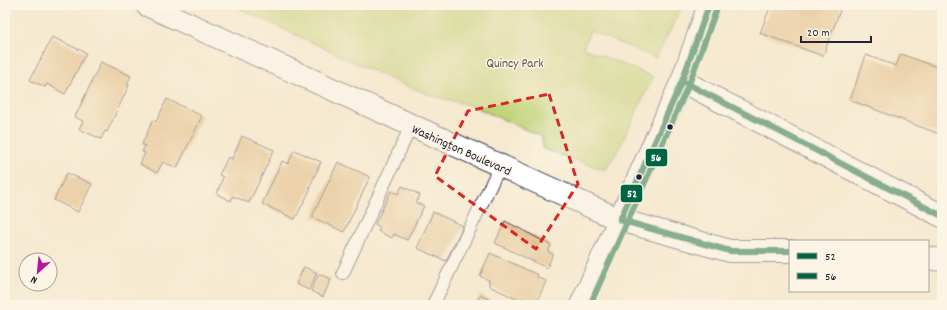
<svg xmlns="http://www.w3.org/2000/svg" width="947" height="310" viewBox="0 0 947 310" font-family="Dekko,sans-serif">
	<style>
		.green { fill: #bfd275; stroke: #707a58 }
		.building { fill: #dfb67e }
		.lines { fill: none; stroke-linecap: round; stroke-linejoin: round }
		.lane-casing { stroke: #424051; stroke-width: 14 }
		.secondary-casing { stroke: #424051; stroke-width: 24 }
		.path { stroke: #424051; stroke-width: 2.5; stroke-dasharray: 3 3; stroke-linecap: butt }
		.lane { stroke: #fff; stroke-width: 12 }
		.secondary { stroke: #fff; stroke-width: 22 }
		.bus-1-casing { stroke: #fcf5e5; stroke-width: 9 }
		.bus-2-casing { stroke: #fcf5e5; stroke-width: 9 }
		.bus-1 { stroke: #006641; stroke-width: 6 }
		.bus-2 { stroke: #006641; stroke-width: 6 }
		.marked { fill: none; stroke: #d62828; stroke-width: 3; stroke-dasharray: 8 5; stroke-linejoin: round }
		.bus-dot { fill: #22223b; stroke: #fcf5e5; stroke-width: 1.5 }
		.labels { text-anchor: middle; stroke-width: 3; stroke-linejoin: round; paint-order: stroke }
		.park-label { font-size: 13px; fill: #51574c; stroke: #fcf5e5 }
		.street-label { font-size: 13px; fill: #22223b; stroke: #fcf5e5 }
		.line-badge { stroke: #fcf5e5; stroke-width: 1.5 }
		.badge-label { font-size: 11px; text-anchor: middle; font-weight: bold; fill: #fff }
	</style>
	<rect width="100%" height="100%" fill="#fcf5e5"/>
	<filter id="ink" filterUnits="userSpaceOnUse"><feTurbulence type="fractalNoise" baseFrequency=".025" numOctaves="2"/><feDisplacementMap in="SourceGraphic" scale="8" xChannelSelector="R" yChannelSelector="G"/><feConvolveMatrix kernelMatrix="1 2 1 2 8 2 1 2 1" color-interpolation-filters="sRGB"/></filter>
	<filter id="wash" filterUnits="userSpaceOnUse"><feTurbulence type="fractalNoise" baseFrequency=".012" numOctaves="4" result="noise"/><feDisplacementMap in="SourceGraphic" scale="16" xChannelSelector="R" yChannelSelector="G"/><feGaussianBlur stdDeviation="0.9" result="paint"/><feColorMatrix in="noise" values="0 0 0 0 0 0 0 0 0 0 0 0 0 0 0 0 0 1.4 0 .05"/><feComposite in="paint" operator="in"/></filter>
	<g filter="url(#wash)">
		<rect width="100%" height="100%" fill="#f6e9d0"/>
		<path class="green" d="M232,5H683L656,58L590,31L583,48L653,77L620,147L606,170L543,149L542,137L473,106L433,96L392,80Z"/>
		<g id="blocks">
			<path class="building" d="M771,5H842L823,56L760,33Z
				M52,37L86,53L65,94L47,84L45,87L30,80Z
				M901,54L942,69V135L850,100L866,55L896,66Z
				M101,62L131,76L127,84L129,85L107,132L105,131L101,139L79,129L83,121L75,117Z
				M167,99L202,116L177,168L163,162L157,173L140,164L145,153L142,152L145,146L142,144L153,120L156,122Z
				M242,136L274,150L249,203L233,196L231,201L217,194L223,177L219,175L228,157L232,159Z
				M294,150L321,162L309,188H311L295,219L262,204L282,161L288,164Z
				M338,162L370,177L344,232L312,217Z
				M67,173L92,184L78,212L54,200Z
				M402,186L420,195L416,203L424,206L407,240L394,234L392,238L378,231L380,227L375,224L391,191L398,194Z
				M433,212L463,226L446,261L417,248Z
				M505,221L551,245L548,252L553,254L547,268L495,243Z
				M490,253L538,275L537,277L546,281L536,304L522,298L521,301L489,286V280L480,276Z
				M304,267L317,273L309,290L296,284Z
				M319,274L331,279L323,297L311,291Z
				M480,295L501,305H475Z"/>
		</g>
	</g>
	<g filter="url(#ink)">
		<use href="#blocks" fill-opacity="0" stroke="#424051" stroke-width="1"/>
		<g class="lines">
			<g class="lane-casing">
				<path id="lane" d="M343,273L411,126
					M433,305L500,166"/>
			</g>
			<g class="secondary-casing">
				<path id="secondary" d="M147,5L620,220L730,251H790
					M682,81L942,216
					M928,258L942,260
					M581,305L682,81L709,5"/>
			</g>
			<path class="path" d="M761,302L762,305"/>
			<use href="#lane" class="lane"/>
			<use href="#secondary" class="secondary"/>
			<g class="bus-1-casing">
				<path id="bus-1" d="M709,5L682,81L620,220L730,251H790
					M682,81L942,216"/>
			</g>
			<g class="bus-2-casing">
				<path id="bus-2" d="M590,305L689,84L717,8"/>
			</g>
			<use href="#bus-1" class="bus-1"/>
			<use href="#bus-2" class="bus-2"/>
		</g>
	</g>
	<path d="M0 0H947V310H0ZM549,94L578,184L536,249L435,176L468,111Z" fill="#f6e9d0" fill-opacity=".55" fill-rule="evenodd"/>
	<path class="marked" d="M549,94L578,184L536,249L435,176L468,111Z"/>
	<g class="bus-dot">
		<circle cx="670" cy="127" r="3.5"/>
		<circle cx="639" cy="177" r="3.5"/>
	</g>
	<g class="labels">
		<g class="park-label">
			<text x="515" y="67">Quincy Park</text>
		</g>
		<g class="street-label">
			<text transform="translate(462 149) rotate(24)" y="5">Washington Boulevard</text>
		</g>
	</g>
	<g class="line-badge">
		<rect x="645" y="148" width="23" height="19" rx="4" fill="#006641"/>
		<rect x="620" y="184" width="23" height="19" rx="4" fill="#006641"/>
	</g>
	<g class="badge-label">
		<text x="656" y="161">56</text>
		<text x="632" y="197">52</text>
	</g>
	<rect width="947" height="310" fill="none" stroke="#fcf5e5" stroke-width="20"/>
	<rect x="789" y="240" width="140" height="52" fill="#fcf5e5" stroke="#a5a1a1"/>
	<rect x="797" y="253" width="20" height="6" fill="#006641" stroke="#a5a1a1"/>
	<text x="825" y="260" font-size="12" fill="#22223b">52</text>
	<rect x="797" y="273" width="20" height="6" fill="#006641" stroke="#a5a1a1"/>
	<text x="825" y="280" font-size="12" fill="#22223b">56</text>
	<g transform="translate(38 272) rotate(207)"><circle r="19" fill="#fcf5e5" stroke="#a5a1a1"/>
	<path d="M0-3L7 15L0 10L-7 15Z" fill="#b5179e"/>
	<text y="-6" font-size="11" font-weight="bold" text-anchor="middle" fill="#22223b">N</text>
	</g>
	<path d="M801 36v6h70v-6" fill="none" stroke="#22223b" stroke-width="2"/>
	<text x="807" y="36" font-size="12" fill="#22223b" stroke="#fcf5e5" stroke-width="3" paint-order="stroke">20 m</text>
</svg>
